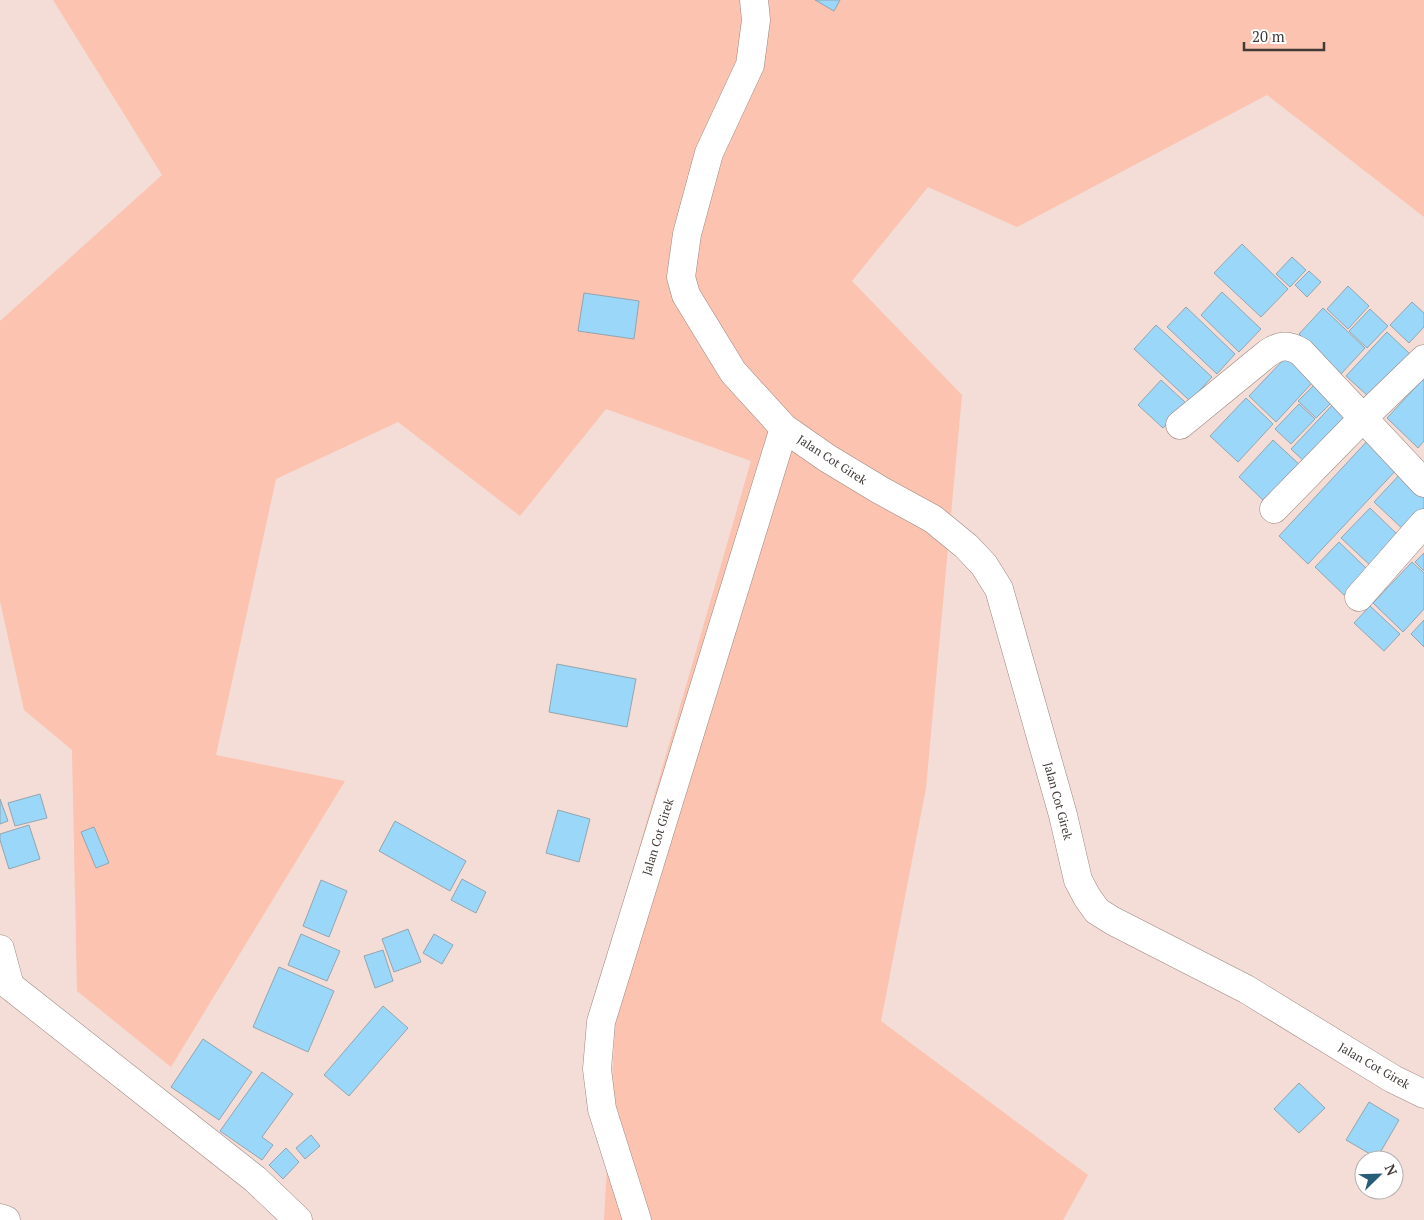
<svg xmlns="http://www.w3.org/2000/svg" width="1424" height="1220" viewBox="0 0 1424 1220" font-family="'PT Serif',serif">
	<style>
		.green { fill: #fbc3b0 }
		.building { fill: #9bd7f8; stroke: #93a5b0 }
		.lines { fill: none; stroke-linecap: round; stroke-linejoin: round }
		.minor-casing { stroke: #9a8680; stroke-width: 29 }
		.major-casing { stroke: #9a8680; stroke-width: 29 }
		.minor { stroke: #fff; stroke-width: 28 }
		.major { stroke: #fff; stroke-width: 28 }
		.labels { text-anchor: middle; stroke-width: 4; stroke-linejoin: round; paint-order: stroke }
		.street-label { font-size: 12px; fill: #423a37; stroke: #fff }
	</style>
	<rect width="100%" height="100%" fill="#f3ddd6"/>
	<path class="green" d="M53,0H1424V217L1267,95L1017,227L928,187L852,281L962,395L926,788L881,1021L1088,1175L1063,1220H604L622,907L751,461L606,409L520,516L398,422L276,479L216,755L345,781L171,1067L77,991L72,750L24,710L0,601V321L162,175Z"/>
	<path class="building" d="M815,0H840L834,11Z
		M1242,244L1288,289L1261,317L1214,273Z
		M1292,257L1306,270L1290,287L1276,274Z
		M1309,271L1321,282L1307,297L1295,285Z
		M1348,286L1369,306L1348,329L1327,309Z
		M1222,292L1261,329L1239,352L1201,315Z
		M584,293L639,301L634,339L578,331Z
		M1412,302L1424,313V327L1409,343L1390,325Z
		M1186,307L1235,354L1217,374L1167,327Z
		M1323,308L1365,348L1341,374L1299,334Z
		M1370,309L1388,326L1367,348L1349,331Z
		M1156,325L1212,377L1190,401L1134,349Z
		M1387,332L1410,354L1369,397L1346,376Z
		M1287,356L1313,382L1276,422L1249,396Z
		M1424,378V441L1418,448L1387,418Z
		M1161,380L1186,403L1163,428L1138,405Z
		M1316,383L1334,400L1316,418L1298,401Z
		M1246,398L1273,424L1238,462L1210,436Z
		M1336,401L1351,416L1307,464L1291,449Z
		M1299,404L1315,419L1291,444L1275,429Z
		M1370,438L1400,466L1308,564L1279,536Z
		M1273,440L1301,466L1266,503L1239,477Z
		M1403,471L1424,491V514L1406,532L1374,502Z
		M1370,508L1400,537L1372,567L1341,538Z
		M1339,542L1368,570L1344,595L1315,567Z
		M1424,553V571L1415,562Z
		M1412,562L1424,573V609L1403,632L1373,603Z
		M1370,606L1400,634L1384,651L1354,623Z
		M1424,620V647L1411,634Z
		M557,664L636,679L627,727L549,712Z
		M40,794L47,818L15,826L8,803Z
		M0,799L8,821L0,824Z
		M558,810L590,819L579,862L546,853Z
		M395,821L466,861L450,891L379,851Z
		M29,825L40,859L9,869L0,840V834Z
		M94,827L109,863L96,868L81,832Z
		M462,879L486,892L476,913L451,900Z
		M321,880L347,891L329,937L303,926Z
		M408,929L421,962L394,972L382,939Z
		M301,934L340,951L327,981L288,965Z
		M434,934L453,945L442,964L423,953Z
		M383,950L393,981L375,988L364,956Z
		M279,967L334,991L308,1052L253,1027Z
		M383,1006L408,1028L349,1096L324,1075Z
		M203,1039L252,1072L219,1120L171,1087Z
		M262,1072L293,1094L262,1137L273,1145L262,1160L220,1131Z
		M1299,1083L1325,1108L1299,1133L1274,1109Z
		M1369,1102L1399,1120L1377,1158L1346,1140Z
		M311,1135L320,1146L305,1159L296,1148Z
		M286,1148L299,1162L283,1179L269,1165Z"/>
	<g class="lines">
		<g class="minor-casing">
			<path id="minor" d="M754,0L756,20L750,65L709,153L687,234L681,277L686,295L733,372L784,428L827,458L880,490L933,519L966,546L984,565L999,589L1063,815L1078,880L1087,897L1097,911L1113,921L1246,989L1393,1079L1424,1094
				M1180,425L1268,353C1280,345 1288,344 1301,352L1424,483
				M1274,509L1363,418L1424,359
				M1359,597L1424,523
				M0,949L10,986
				M0,978L255,1179L298,1220
				M637,1220L602,1109L597,1069L601,1022L784,428"/>
		</g>
		<g class="major-casing">
			<path id="major" d="M0,1218L6,1220"/>
		</g>
		<use href="#minor" class="minor"/>
		<use href="#major" class="major"/>
	</g>
	<g class="labels">
		<g class="street-label">
			<text transform="translate(832 460) rotate(33)" y="4">Jalan Cot Girek</text>
			<text transform="translate(1058 801) rotate(75)" y="4">Jalan Cot Girek</text>
			<text transform="translate(658 837) rotate(-73)" y="4">Jalan Cot Girek</text>
			<text transform="translate(1374 1066) rotate(30)" y="4">Jalan Cot Girek</text>
		</g>
	</g>
	<g transform="translate(1379 1175) rotate(67)"><circle r="24" fill="#ffffff" stroke="#b3b0af"/>
	<path d="M0-4L9 19L0 12L-9 19Z" fill="#275d78"/>
	<text y="-8" font-size="14" font-weight="bold" text-anchor="middle" fill="#423a37">N</text>
	</g>
	<path d="M1244 42v8h80v-8" fill="none" stroke="#423a37" stroke-width="2.5"/>
	<text x="1252" y="42" font-size="15" fill="#423a37" stroke="#ffffff" stroke-width="4" paint-order="stroke">20 m</text>
</svg>
